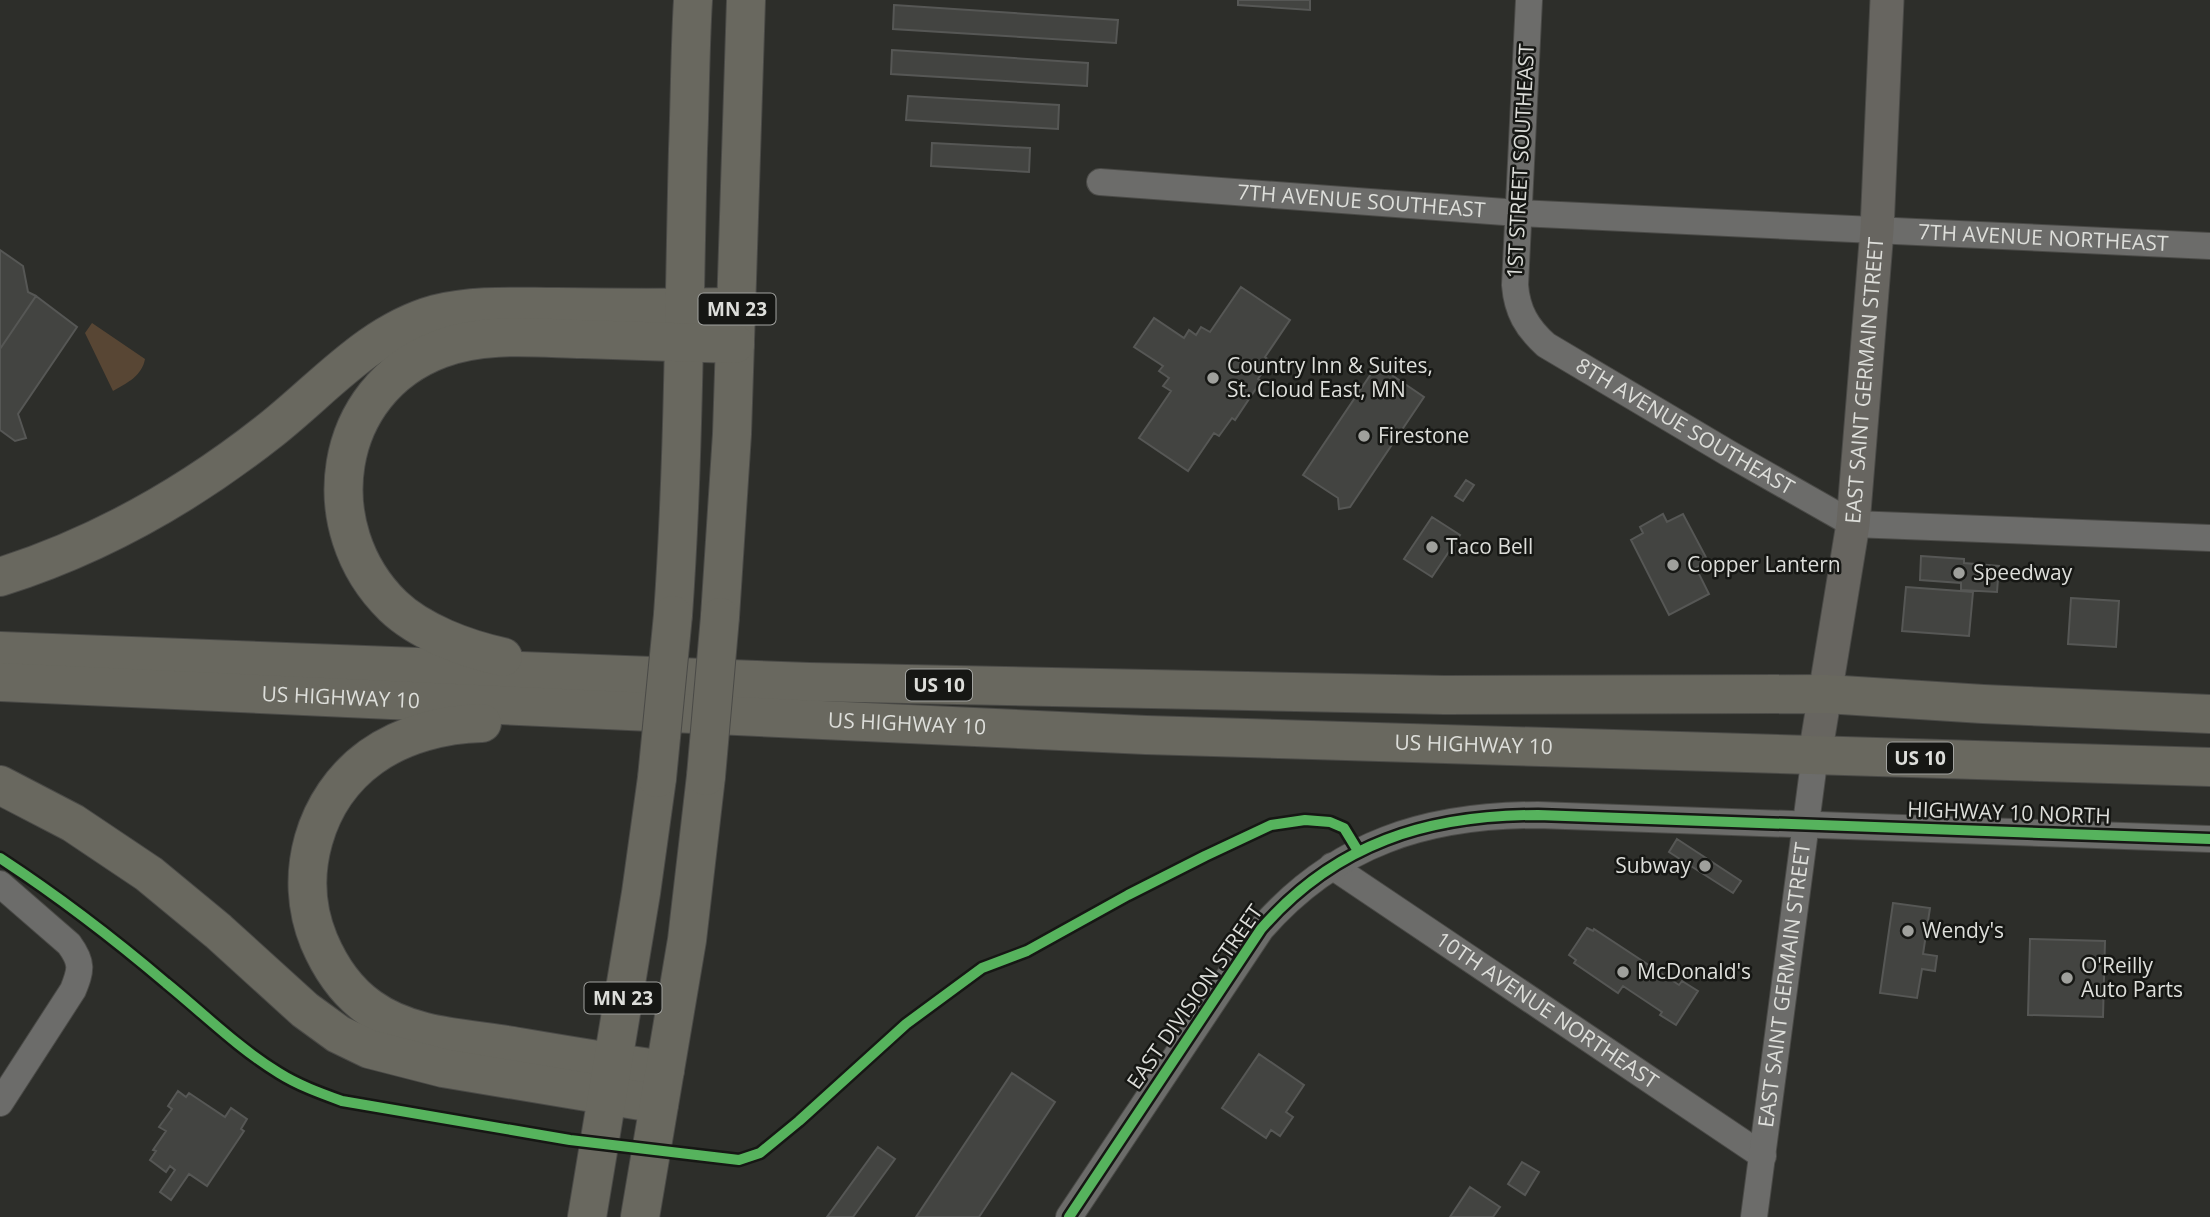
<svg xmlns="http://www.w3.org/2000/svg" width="2210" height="1217" viewBox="0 0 2210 1217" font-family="'Open Sans',sans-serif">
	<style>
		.green { fill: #584634 }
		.building { fill: #434441; stroke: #565755; stroke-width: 2 }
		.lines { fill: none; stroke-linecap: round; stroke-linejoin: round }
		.minor-casing { stroke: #4a4a47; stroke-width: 28 }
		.major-casing { stroke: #4a4a47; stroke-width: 35 }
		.highway-casing { stroke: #4a4a47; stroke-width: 40 }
		.minor { stroke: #6c6c6a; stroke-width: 26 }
		.major { stroke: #676560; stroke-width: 33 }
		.highway { stroke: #69685f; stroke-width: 38 }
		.highway-bridge-casing { stroke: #4a4a47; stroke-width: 40; stroke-linecap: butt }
		.highway-bridge { stroke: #69685f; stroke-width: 38 }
		.cycleway-casing { stroke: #161714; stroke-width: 15 }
		.cycleway { stroke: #56b35d; stroke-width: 10 }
		.poi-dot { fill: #9fa09c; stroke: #161714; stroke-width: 2.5 }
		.labels { text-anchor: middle; stroke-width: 5; stroke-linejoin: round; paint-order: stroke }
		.shield { fill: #161714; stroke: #a1a29f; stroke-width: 2 }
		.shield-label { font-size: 19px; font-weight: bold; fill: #dddeda }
		.street-label { font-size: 21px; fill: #dddeda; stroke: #161714 }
		.poi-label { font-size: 21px; fill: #dddeda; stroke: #161714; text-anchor: start }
	</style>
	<rect width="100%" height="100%" fill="#2d2e2a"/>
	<path class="green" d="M92,323L145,359C142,376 127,383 113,391L85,333Z"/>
	<path class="building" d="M1238,0H1310V10L1238,5Z
		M894,5L1118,20L1116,43L893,29Z
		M892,50L1088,63L1087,86L891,74Z
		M908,96L1059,105L1058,129L906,120Z
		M932,143L1030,148L1029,172L931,166Z
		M0,250L23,266L28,292L36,296L0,349Z
		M1241,287L1290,320L1265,357L1270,361L1258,379L1261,381L1235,420L1232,418L1219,436L1214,433L1188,471L1139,438L1171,391L1163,386L1169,378L1159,371L1163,366L1134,347L1154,318L1184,338L1189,330L1196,335L1201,327L1210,332Z
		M36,296L77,327L18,414L26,438L15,441L0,430V349Z
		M1377,365L1424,397L1350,507L1339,509L1338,498L1303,475Z
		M1466,480L1474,485L1463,501L1455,496Z
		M1663,514L1667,522L1683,514L1708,561L1696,568L1709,594L1669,615L1631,540L1643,533L1640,527Z
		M1432,517L1460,535L1432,577L1404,559Z
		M1921,556L1964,559V563L1999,566L1997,592L1961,590V583L1920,580Z
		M1906,587L1973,592L1969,636L1902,631Z
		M2071,598L2119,601L2116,647L2068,644Z
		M1677,839L1741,881L1733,893L1669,852Z
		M1893,903L1930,908L1923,954L1937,956L1935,971L1922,969L1917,998L1880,993Z
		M1587,928L1593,931L1594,929L1679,985L1682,981L1698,991L1676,1025L1660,1015L1662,1012L1623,986L1618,993L1574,963L1576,960L1569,955Z
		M2030,939L2105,941L2103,1017L2028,1015Z
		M1259,1054L1304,1085L1286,1112L1293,1117L1280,1136L1271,1130L1266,1138L1222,1108Z
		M1012,1073L1055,1102L979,1217H916Z
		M178,1091L186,1097L189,1093L225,1117L231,1108L247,1119L241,1129L244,1131L207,1186L189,1174L171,1200L160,1192L175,1170L170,1166L166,1172L150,1160L156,1151L153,1150L166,1131L159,1127L172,1109L168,1106Z
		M878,1147L895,1159L853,1217H827Z
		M1522,1162L1539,1172L1525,1195L1508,1184Z
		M1470,1187L1500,1207L1493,1217H1450Z"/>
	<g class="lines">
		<g class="minor-casing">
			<g id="minor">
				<path id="s1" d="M1529,0L1515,285C1517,311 1527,328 1546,345L1728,453L1853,524L2210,538"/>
				<path id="s2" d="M1100,182L1518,213L2210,246"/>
				<path id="s3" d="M1332,866L1763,1156"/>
				<path d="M0,884L69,944C83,963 81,970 73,990L0,1103"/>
				<path d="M1069,1217L1261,929C1336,843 1427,815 1538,815L2210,839"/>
				<path id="s4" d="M1754,1217L1815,755"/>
			</g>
		</g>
		<g class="major-casing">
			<g id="major">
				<path id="s5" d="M1815,755L1853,524L1877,230L1887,0"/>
			</g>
		</g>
		<g class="highway-casing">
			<g id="highway">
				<path d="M0,577C98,546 188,495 268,432C322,390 368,333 436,314C475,304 517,307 557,307C617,308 677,308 737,307"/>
				<path d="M673,615C684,460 684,304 688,149C690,99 690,49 693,0"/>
				<path d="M720,617L732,434L746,0"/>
				<path d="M0,651L809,682L1444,695L1826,694L1983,704L2210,714"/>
				<path d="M503,657C466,649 420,632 393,606C313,528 331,390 440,349C484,332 536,338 582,339C633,341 684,342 735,344"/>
				<path id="s6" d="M0,682L1146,735L2210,767"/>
				<path d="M482,723C444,724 403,734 371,757C314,798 292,876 319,941C330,967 347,992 370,1008C409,1036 461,1038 507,1045C560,1054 612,1063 665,1070"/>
				<path d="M0,785L73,823L149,874L218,931L305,1010L338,1034L369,1049L443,1068L659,1104"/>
				<path d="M587,1217L641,893L657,778"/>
				<path d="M640,1217L687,940L706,776"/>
			</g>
		</g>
		<use href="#minor" class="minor"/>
		<use href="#major" class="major"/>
		<use href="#highway" class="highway"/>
		<g class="highway-bridge-casing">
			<path id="highway-bridge" d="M706,776L720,617
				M657,778L673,615"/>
		</g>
		<use href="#highway-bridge" class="highway-bridge"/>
		<g class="cycleway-casing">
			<path id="cycleway" d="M0,858C58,896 113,938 166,983C203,1013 238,1048 279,1073C298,1085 320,1093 342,1101L570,1140L739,1160L760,1153L799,1121L906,1024L982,968L1027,951L1128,895L1205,856L1271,825L1305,820L1330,822L1344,828L1358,851
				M1069,1217L1261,929C1336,843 1427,815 1538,815L2210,839"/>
		</g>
		<use href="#cycleway" class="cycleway"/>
	</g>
	<g class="poi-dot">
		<circle cx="1213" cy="378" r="7"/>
		<circle cx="1364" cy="436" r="7"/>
		<circle cx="1432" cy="547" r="7"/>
		<circle cx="1673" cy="565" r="7"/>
		<circle cx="1959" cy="573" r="7"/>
		<circle cx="1705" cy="866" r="7"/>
		<circle cx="1908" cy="931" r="7"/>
		<circle cx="1623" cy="972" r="7"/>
		<circle cx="2067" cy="978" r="7"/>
	</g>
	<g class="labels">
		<g class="shield">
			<rect x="698.5" y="293.5" width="77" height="31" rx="5"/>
			<rect x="906" y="669.5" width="66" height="31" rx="5"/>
			<rect x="1887" y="742.5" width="66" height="31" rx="5"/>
			<rect x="584.5" y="982.5" width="77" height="31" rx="5"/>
		</g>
		<g class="shield-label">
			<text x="737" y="316">MN 23</text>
			<text x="939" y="692">US 10</text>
			<text x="1920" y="765">US 10</text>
			<text x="623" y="1005">MN 23</text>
		</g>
		<g class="street-label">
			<text transform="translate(1521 161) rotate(-87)" y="7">1ST STREET SOUTHEAST</text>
			<text dy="7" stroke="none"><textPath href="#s2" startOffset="262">7TH AVENUE SOUTHEAST</textPath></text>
			<text dy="7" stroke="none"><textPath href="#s2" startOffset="945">7TH AVENUE NORTHEAST</textPath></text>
			<text dy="7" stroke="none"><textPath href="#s5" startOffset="378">EAST SAINT GERMAIN STREET</textPath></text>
			<text dy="7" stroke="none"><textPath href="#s1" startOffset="516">8TH AVENUE SOUTHEAST</textPath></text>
			<text dy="7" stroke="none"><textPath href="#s6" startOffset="341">US HIGHWAY 10</textPath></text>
			<text dy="7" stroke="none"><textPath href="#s6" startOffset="908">US HIGHWAY 10</textPath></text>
			<text dy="7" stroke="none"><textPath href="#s6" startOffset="1475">US HIGHWAY 10</textPath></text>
			<text transform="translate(2009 813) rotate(2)" y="7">HIGHWAY 10 NORTH</text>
			<text dy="7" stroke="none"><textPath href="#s4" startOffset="234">EAST SAINT GERMAIN STREET</textPath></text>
			<text transform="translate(1195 997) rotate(-55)" y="7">EAST DIVISION STREET</text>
			<text dy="7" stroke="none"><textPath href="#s3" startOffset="259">10TH AVENUE NORTHEAST</textPath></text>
		</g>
		<g class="poi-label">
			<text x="1227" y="373">Country Inn &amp; Suites,<tspan x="1227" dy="24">St. Cloud East, MN</tspan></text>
			<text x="1378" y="443">Firestone</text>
			<text x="1446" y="554">Taco Bell</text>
			<text x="1687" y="572">Copper Lantern</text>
			<text x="1973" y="580">Speedway</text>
			<text x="1691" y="873" text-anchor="end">Subway</text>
			<text x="1922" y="938">Wendy's</text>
			<text x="2081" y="973">O'Reilly<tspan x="2081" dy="24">Auto Parts</tspan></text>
			<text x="1637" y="979">McDonald's</text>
		</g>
	</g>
</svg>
